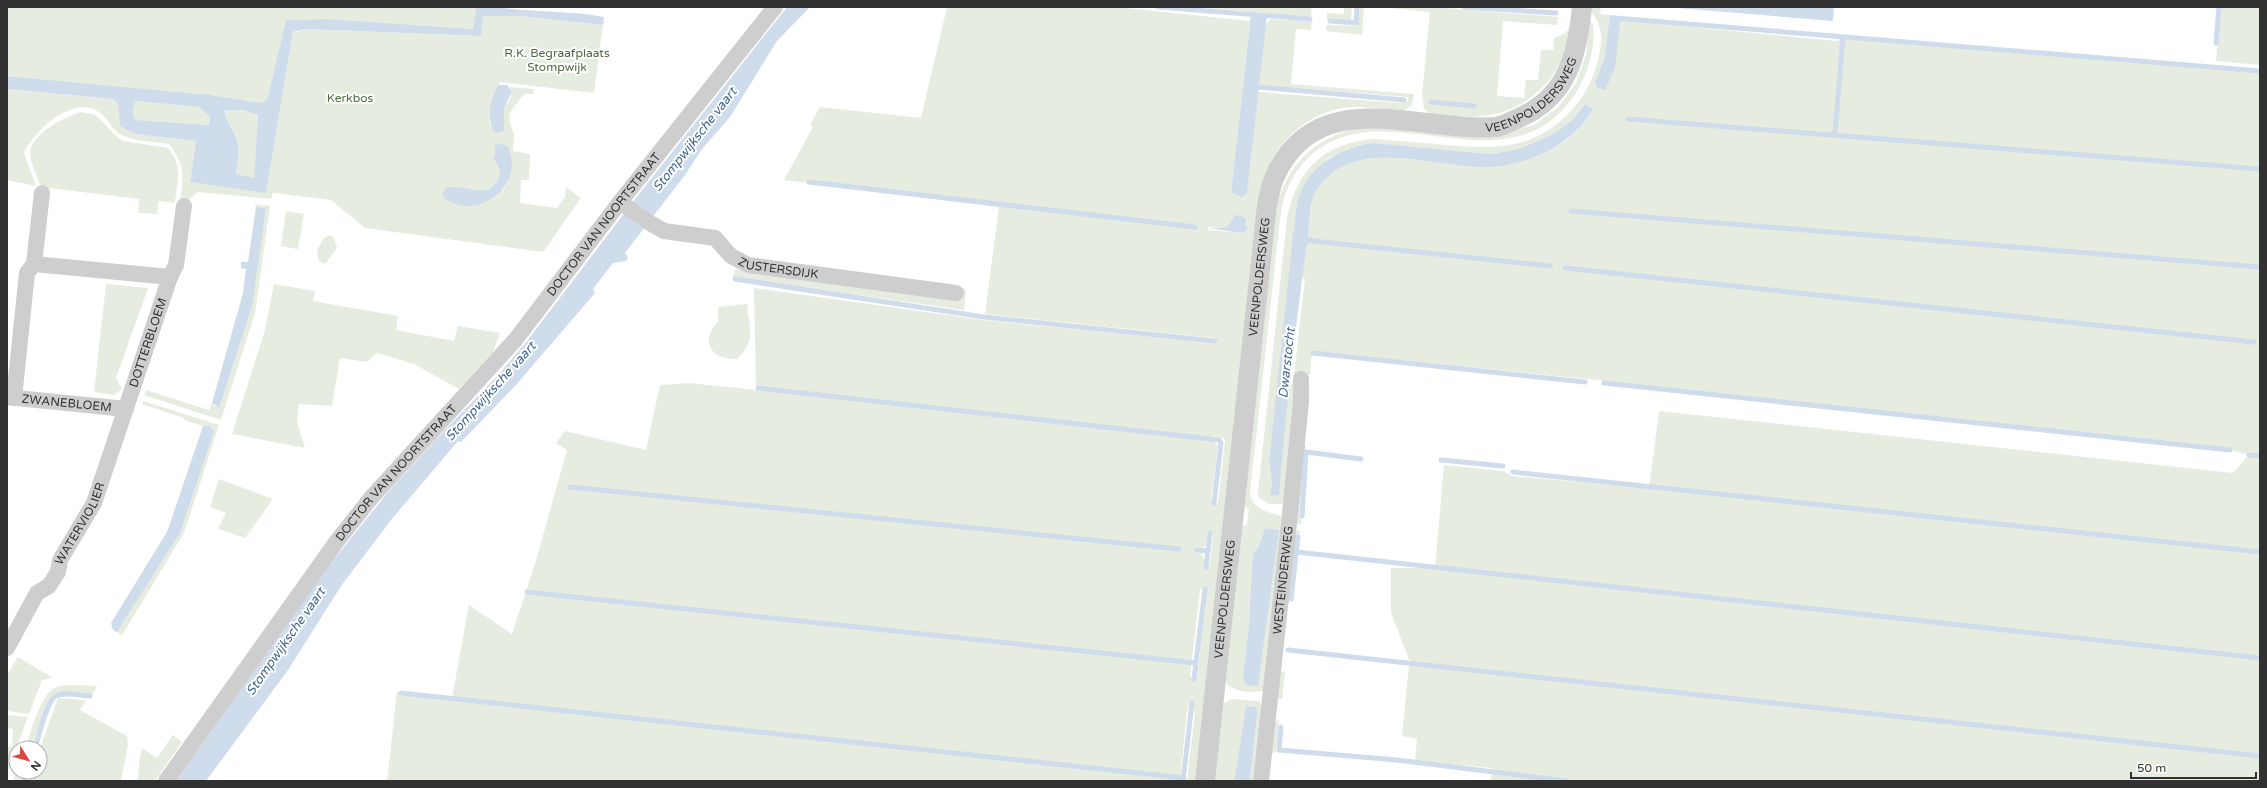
<svg xmlns="http://www.w3.org/2000/svg" width="2267" height="788" viewBox="0 0 2267 788" font-family="'Varela Round',sans-serif">
	<style>
		.green { fill: #e6ede0; fill-rule: evenodd }
		.water { fill: #cedcec; fill-rule: evenodd }
		.lines { fill: none; stroke-linecap: round; stroke-linejoin: round }
		.stream { stroke: #cedcec; stroke-width: 5 }
		.minor { stroke: #cecece; stroke-width: 16 }
		.tertiary { stroke: #cecece; stroke-width: 20 }
		.labels { text-anchor: middle; stroke-width: 4; stroke-linejoin: round; paint-order: stroke }
		.park-label { font-size: 12px; fill: #4e6c40; stroke: #fff }
		.street-label { font-size: 12px; fill: #313131; stroke: #fff }
		.water-label { font-size: 13px; font-style: italic; fill: #416892; stroke: #fff }
	</style>
	<rect width="100%" height="100%" fill="#fff"/>
	<path class="green" d="M7,7H478H476L473,29L329,19L286,20L267,100L260,103L211,95L7,76Z
		M947,7H1116L1250,21L1231,192L1247,194L1258,92L1399,103L1408,101V97L1259,85L1265,25L1271,19L1312,21L1311,30L1296,29L1291,84L1414,94L1412,105L1404,111C1384,110 1363,105 1343,108C1294,117 1264,157 1258,205L1196,781H1187L1195,713L1191,703L1189,704L1187,711L1180,781H387L397,692L452,698L469,605L512,634L535,564L567,450L556,443L565,431L646,450L660,385L690,383L756,390L754,288L983,320L1215,343V338L985,314L999,207L784,180L813,127L810,125L820,107L921,118ZM1235,215L1246,227L1242,233L1209,230L1208,227H1227ZM1213,436L1223,438L1225,440L1218,503L1214,504L1211,500L1218,446L1213,441ZM1209,529L1213,535L1210,564L1207,568L1201,552H1196V548L1205,547ZM1205,588L1207,591L1197,678L1194,679L1190,676L1200,590Z
		M1196,7H1312L1311,17Z
		M1344,7H1352L1351,21L1327,20V13L1344,14Z
		M1360,7H1364L1362,35L1326,31L1327,25L1356,26Z
		M1380,7H1434L1558,17L1557,25L1503,21L1497,96L1524,98L1526,80H1538L1541,50H1553L1554,38L1565,33L1572,26C1568,72 1528,113 1482,116C1464,118 1447,115 1430,114L1424,109L1422,95L1430,12Z
		M1590,7H1601L1600,14L1610,15L1604,59L1596,83L1618,42L1621,20L1836,41L1843,37L2260,70V756L1410,662L1391,613V568H1435L1444,465L1503,471L1512,476L1649,488L1659,411L2233,473L2249,455L2230,450L1587,379L1312,351L1310,375L1296,373L1298,396L1284,504H1269L1259,498L1258,493L1287,218C1297,169 1324,143 1374,139C1399,141 1423,143 1447,145C1497,149 1534,150 1571,111C1583,98 1591,84 1596,67C1602,45 1606,27 1589,10ZM1584,104L1594,111C1587,118 1581,127 1574,134C1553,153 1519,165 1491,167C1440,170 1364,137 1325,180C1320,184 1315,191 1313,197C1310,209 1310,224 1308,236L1318,241L1307,244L1302,278L1305,279L1293,384H1288L1270,496L1272,484L1269,461L1297,205L1308,179L1330,157L1373,143L1491,154L1508,151L1522,148L1555,133L1570,122Z
		M2221,7H2260V65L2216,61Z
		M482,16H519L603,25L594,93L500,82C492,97 488,108 490,125L504,131V109L511,97L510,87L533,89V94H524L510,112L509,120L514,135L513,151L530,154L529,180H521L520,203L557,208L565,197L566,187L581,198L543,252L365,228L331,200L273,193L271,199L197,192L185,204L180,203C183,177 186,166 169,144C156,142 135,141 124,136C111,131 108,116 97,111C71,96 34,131 24,153L36,186L7,180V89L113,99L118,104L120,126L134,134L196,141L190,182L266,192L293,33L304,29L480,36ZM496,152L509,181L503,190L478,204L452,186C469,189 488,198 498,179C502,171 497,165 493,159Z
		M1589,21L1593,24C1596,47 1588,73 1576,93C1508,197 1384,86 1309,157C1291,174 1283,195 1280,219L1250,493C1252,511 1272,513 1286,517L1268,689C1256,694 1231,693 1225,681L1241,527L1247,524L1249,509L1244,506L1277,205C1289,159 1323,132 1370,126L1501,135L1536,124L1558,107L1576,83L1586,55ZM1265,528L1278,530L1244,679L1249,625L1252,565L1254,553L1258,548Z
		M136,101L199,107L210,117L209,125L136,120C131,114 132,107 136,101Z
		M242,110L258,115L254,179L236,174C238,161 241,149 236,136C233,127 226,121 224,111Z
		M81,112L96,115L115,135L123,141L168,148C184,168 177,180 175,203L158,201L157,214L138,213L139,199L41,187C38,177 31,165 30,154C29,135 66,116 81,112Z
		M254,204L270,206L255,313L221,420L144,395L146,390L209,410L212,403L215,407L266,208L256,207Z
		M286,211L304,214L298,249L281,246Z
		M330,235L334,238L337,248L325,264L319,261L317,250L324,238Z
		M735,269L958,300L960,288L966,289L964,310L733,277Z
		M106,284L148,288L116,378L122,389L114,395L94,392Z
		M274,284L315,291L313,301L398,316L396,330L454,341L458,326L500,333L493,352L459,389L414,364L377,353L367,362L340,358L332,406L299,404L297,422L305,448L232,434L265,330Z
		M747,304C749,328 757,340 737,359C711,360 699,341 718,322V307Z
		M143,401L219,425L184,533L122,635L117,632L180,533L210,426H203L184,420V418L142,404Z
		M1300,446H1306L1299,517L1301,519V524L1293,523Z
		M219,479L273,499L245,538L218,529L226,513L210,507Z
		M1300,530L1299,536L1297,537L1289,603L1284,602L1292,532Z
		M18,657L53,678L42,680L29,714L7,711V675Z
		M1409,665L2260,757V781H1491L1492,768L1415,761L1417,739L1402,736Z
		M1285,671L1282,699H1273L1276,675Z
		M97,686L92,696L64,693L54,694L46,705L32,748H25C31,733 41,691 57,687C69,684 85,686 97,686Z
		M58,698L86,700L80,710L127,736L128,745L121,781H29L32,772H40V748Z
		M1231,699L1259,701L1265,710L1257,781H1250L1258,707L1246,706L1234,781H1214L1223,704Z
		M7,715L28,717L7,773L8,747H12L13,729L7,728Z
		M1279,720L1276,751L1271,755V724Z
		M173,735L182,742L155,781H138L139,764L142,748L157,758Z
		M16,772H25L22,781H13Z"/>
	<path class="water" d="M476,7C493,6 509,9 526,10C552,12 578,12 604,17L603,25L519,16H483L481,36L304,29L293,32L266,193L190,182L196,141L134,134L120,126L118,104L113,99L7,89V76L211,95L260,103L267,100L286,20L329,19L473,29ZM136,101L199,107L210,117L209,125L136,120C131,114 132,107 136,101ZM242,110L258,115L254,178L236,174C238,161 241,149 236,137C233,128 226,121 224,111Z
		M787,7H810L777,41L730,117L702,149L685,175L625,253L628,258L626,261L613,263L593,289L595,293L515,386L461,442L458,441L391,520L341,586L288,670L206,781H176L323,573L388,492L439,436L500,373L527,341L635,199Z
		M1666,7H1834L1833,21Z
		M1251,14L1267,15L1247,194L1241,197L1231,192Z
		M1610,15L1621,17L1615,68L1605,90L1598,88L1595,83L1604,59Z
		M498,85H507L512,91L504,109V131L495,133C485,117 490,101 498,85Z
		M1585,104L1594,110C1587,118 1581,127 1574,133C1553,153 1520,165 1491,167C1440,170 1365,137 1325,180C1320,184 1315,191 1313,197C1309,209 1310,224 1308,236L1319,241L1307,244C1295,327 1286,411 1279,495L1270,496L1272,484L1269,461L1293,235L1292,233L1294,232C1295,223 1295,214 1297,205C1304,167 1338,149 1373,143L1491,154L1508,151L1522,148L1555,133L1570,122Z
		M502,144L508,147C522,177 497,206 466,206C459,206 451,202 445,199L442,194L446,188C462,182 486,201 497,181C502,172 499,166 493,159L496,152L494,145Z
		M256,207L266,208L252,306L219,408L212,403L243,293L246,269L241,268V262H248Z
		M1235,215L1242,216L1246,219V227L1248,228L1242,233L1208,228L1227,227Z
		M203,426H210L214,431L180,533L117,632L113,630L111,623L167,532Z
		M1265,528L1279,530L1258,686L1247,685L1243,679L1249,625L1252,565L1254,553L1258,548Z
		M1246,706L1258,707L1250,781H1234Z"/>
	<g class="lines">
		<path class="stream" d="M1158,7L1310,19
			M1464,7L1556,13
			M1615,18L2260,71
			M1330,21L1356,23L1357,7
			M2216,43L2219,7
			M1259,87L1404,100
			M1431,102L1474,106
			M1628,119L2260,169
			M1835,134L1843,37
			M809,182L1195,227
			M1571,211L2260,267
			M1313,241L1550,266
			M1565,268L2254,342
			M735,279L984,317L1215,341
			M1313,353L1585,382
			M1604,383L2230,450
			M758,388L1219,440L1221,443L1214,503
			M2249,455L2260,456
			M1441,460L1503,466
			M1513,472L2260,552
			M570,487L1179,549
			M1302,516L1306,452L1361,459
			M1197,550L1208,551
			M1297,552L2260,658
			M1206,567L1210,533
			M527,592L1196,663
			M1291,599L1298,537
			M1288,650L2260,756
			M1194,679L1205,589
			M401,693L1184,778
			M1281,727L1279,750L1397,760L1567,781
			M35,748C39,737 46,701 56,696C65,691 81,696 90,696
			M24,781L27,772
			M1183,781L1192,703"/>
		<g class="minor">
			<path id="s1" d="M620,202L650,223L664,231L715,238L731,256L748,265L956,293"/>
			<path d="M34,264L42,193"/>
			<path id="s2" d="M7,397L126,409"/>
			<path d="M14,398L27,273L34,264L170,277"/>
			<path id="s3" d="M7,648L37,593L49,586L58,572L60,560L94,503L170,277L176,265L184,206"/>
			<path id="s4" d="M166,781L337,541L371,498L516,339L620,202L775,7"/>
			<path id="s5" d="M1261,781L1289,524L1301,401V379"/>
		</g>
		<path class="tertiary" id="s6" d="M1205,781L1267,205C1269,196 1271,184 1275,176C1318,82 1420,133 1496,127C1503,126 1512,121 1519,118C1568,96 1577,56 1582,7"/>
	</g>
	<g class="labels">
		<g class="park-label">
			<text x="557" y="57">R.K. Begraafplaats<tspan x="557" dy="14">Stompwijk</tspan></text>
			<text x="350" y="102">Kerkbos</text>
		</g>
		<g class="street-label">
			<text dy="4" stroke="none"><textPath href="#s6" startOffset="903">VEENPOLDERSWEG</textPath></text>
			<text dy="4" stroke="none"><textPath href="#s4" startOffset="709">DOCTOR VAN NOORTSTRAAT</textPath></text>
			<text dy="4" stroke="none"><textPath href="#s1" startOffset="178">ZUSTERSDIJK</textPath></text>
			<text dy="4" stroke="none"><textPath href="#s6" startOffset="507">VEENPOLDERSWEG</textPath></text>
			<text dy="4" stroke="none"><textPath href="#s3" startOffset="341">DOTTERBLOEM</textPath></text>
			<text dy="4" stroke="none"><textPath href="#s2" startOffset="60">ZWANEBLOEM</textPath></text>
			<text dy="4" stroke="none"><textPath href="#s4" startOffset="385">DOCTOR VAN NOORTSTRAAT</textPath></text>
			<text dy="4" stroke="none"><textPath href="#s3" startOffset="147">WATERVIOLIER</textPath></text>
			<text dy="4" stroke="none"><textPath href="#s5" startOffset="202">WESTEINDERWEG</textPath></text>
			<text dy="4" stroke="none"><textPath href="#s6" startOffset="183">VEENPOLDERSWEG</textPath></text>
		</g>
		<g class="water-label">
			<text transform="translate(694 139) rotate(-52)" y="5">Stompwijksche vaart</text>
			<text transform="translate(1286 363) rotate(-84)" y="5">Dwarstocht</text>
			<text transform="translate(490 391) rotate(-48)" y="5">Stompwijksche vaart</text>
			<text transform="translate(285 641) rotate(-55)" y="5">Stompwijksche vaart</text>
		</g>
	</g>
	<rect width="2267" height="788" fill="none" stroke="#313131" stroke-width="16"/>
	<g transform="translate(28 760) rotate(127)"><circle r="19" fill="#ffffff" stroke="#adadad"/>
	<path d="M0-3L7 15L0 10L-7 15Z" fill="#e0463c"/>
	<text y="-6" font-size="11" font-weight="bold" text-anchor="middle" fill="#313131">N</text>
	</g>
	<path d="M2131 772v6h125v-6" fill="none" stroke="#313131" stroke-width="2"/>
	<text x="2137" y="772" font-size="12" fill="#313131" stroke="#ffffff" stroke-width="3" paint-order="stroke">50 m</text>
</svg>
